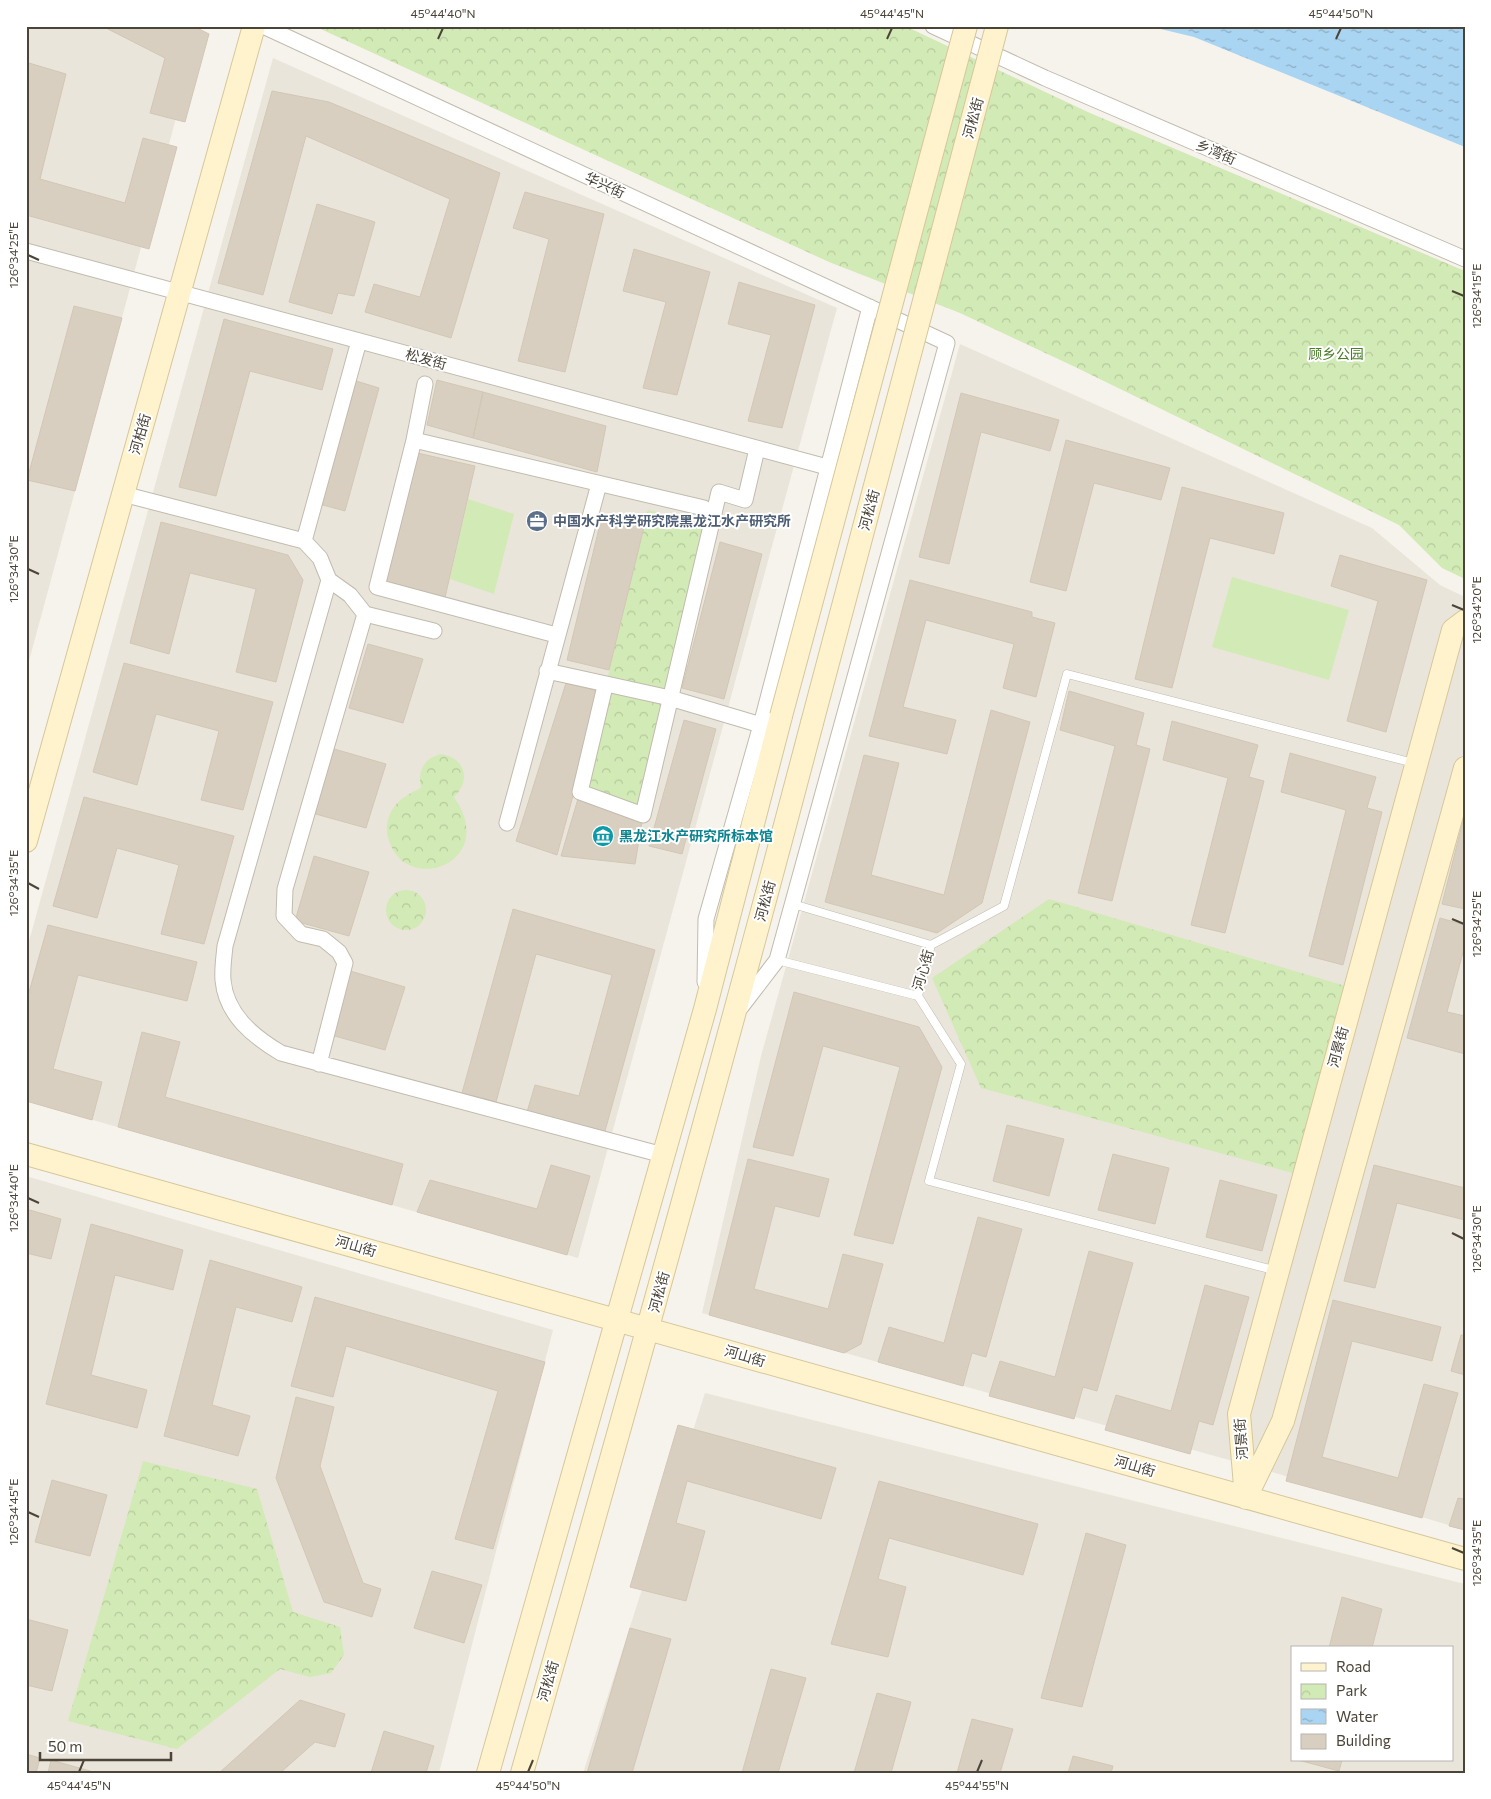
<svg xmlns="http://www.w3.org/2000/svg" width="1491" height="1799" viewBox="0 0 1491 1799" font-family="Commissioner,'Noto Sans SC',sans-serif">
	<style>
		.residential { fill: #eae5da; fill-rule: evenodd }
		.park { fill: url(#park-crowns) }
		.pitch { fill: #d2eab5 }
		.water { fill: url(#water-ripples) }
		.building { fill: #d8cfc1; stroke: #d3c7b4 }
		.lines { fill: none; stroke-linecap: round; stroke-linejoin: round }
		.lane-casing { stroke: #c2bbae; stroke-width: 9 }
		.street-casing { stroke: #c2bbae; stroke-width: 17 }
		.secondary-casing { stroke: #d6c79b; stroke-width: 24 }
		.lane { stroke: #fff; stroke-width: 8 }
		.street { stroke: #fff; stroke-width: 15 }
		.secondary { stroke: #fff3cd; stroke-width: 22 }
		.secondary-bridge-casing { stroke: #d6c79b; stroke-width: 24; stroke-linecap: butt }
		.secondary-bridge { stroke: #fff3cd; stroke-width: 22 }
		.ticks { fill: none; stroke: #4b4439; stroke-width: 2 }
		.labels { text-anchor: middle; stroke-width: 4; stroke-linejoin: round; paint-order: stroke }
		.street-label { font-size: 14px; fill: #4b4439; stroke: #fff }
		.park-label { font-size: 14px; fill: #4a7f2a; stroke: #fff }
		.service-label { font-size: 14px; font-weight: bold; fill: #4e5e75; stroke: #fff; text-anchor: start }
		.culture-label { font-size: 14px; font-weight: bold; fill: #0d838f; stroke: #fff; text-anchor: start }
		.neatline { fill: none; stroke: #4b4439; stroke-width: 2 }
		.ticks-label { font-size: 12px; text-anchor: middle; fill: #4b4439 }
	</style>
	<defs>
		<pattern id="park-crowns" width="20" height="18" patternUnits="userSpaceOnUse" patternTransform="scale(1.25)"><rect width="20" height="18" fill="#d2eab5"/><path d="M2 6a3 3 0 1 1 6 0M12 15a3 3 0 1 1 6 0" fill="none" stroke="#b6ca9c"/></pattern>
		<pattern id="water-ripples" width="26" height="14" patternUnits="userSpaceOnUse" patternTransform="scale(1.25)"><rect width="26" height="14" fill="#a9d4f2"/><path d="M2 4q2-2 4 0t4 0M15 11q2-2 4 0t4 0" fill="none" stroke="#8caec5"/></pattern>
	</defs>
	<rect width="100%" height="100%" fill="#f6f3ec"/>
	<path class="residential" d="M26,26H201L26,672Z
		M273,58L837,308L578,1258L26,1101V952Z
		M960,344L1372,528L1440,585L1465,597V1530L1272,1472L702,1313L761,1056Z
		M26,1176L553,1330L439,1773H26Z
		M705,1393L1465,1584V1773H583ZM1292,1648H1452V1760H1292Z"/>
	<path class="park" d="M314,26H905L1090,113L1465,271V579L1442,568L1399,525L1073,366L960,313L829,262Z
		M648,510L712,525L643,816L580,792Z
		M441,754C466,758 471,781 454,797C497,859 417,892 393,850C389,842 386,834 387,825C390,804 404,796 421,788C417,771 424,758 441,754Z
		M386 910a20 20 0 1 1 40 0a20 20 0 1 1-40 0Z
		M1049,899L1349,987L1300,1175L981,1088L932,978Z
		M143,1461L257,1489L293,1612L340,1627L344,1655L331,1673L310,1677L280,1669L177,1749L68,1721Z"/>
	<path class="pitch" d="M468,499L514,514L494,594L450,579Z
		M1232,577L1349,610L1329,680L1212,647Z"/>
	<path class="water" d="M1148,26H1465V147L1194,37Z"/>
	<path class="building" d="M102,26H193L209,34L185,122L150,113L165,58Z
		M29,63L66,74L40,179L125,203L143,138L177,147L149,249L26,215V76Z
		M272,91L329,102L500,173L451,338L365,312L374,284L420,297L450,199L306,136L263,295L218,283Z
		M525,192L604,214L565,372L518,361L549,239L513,228Z
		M317,204L375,222L354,296L338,293L332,314L289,302Z
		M634,249L710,272L677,395L643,388L666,302L623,291Z
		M739,282L815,305L782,428L748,421L771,335L728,324Z
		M74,306L122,318L75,491L27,480Z
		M224,319L333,349L322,390L250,371L216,496L179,487Z
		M353,380L379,388L345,511L319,504Z
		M437,380L483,392L473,438L427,425Z
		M483,392L606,426L597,472L473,438Z
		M961,393L1059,420L1050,451L981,432L949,564L919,557Z
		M1066,440L1170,468L1161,500L1094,483L1066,591L1030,582Z
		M413,452L475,466L444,602L381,584Z
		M1182,487L1284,513L1274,554L1210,538L1172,688L1135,679Z
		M602,516L644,527L609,670L567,660Z
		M161,522L288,555L303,580L276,682L236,672L256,589L190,573L169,654L130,643Z
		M720,542L762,554L724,699L682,688Z
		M1340,555L1427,580L1386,732L1347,721L1378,601L1331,586Z
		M910,580L1032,612V617L1055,623L1036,697L1003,688L1014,644L926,620L903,707L956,720L947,754L869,736Z
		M368,644L423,659L403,723L349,708Z
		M124,663L273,702L243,810L201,800L219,731L156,714L137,785L93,772Z
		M566,683L601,692L557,855L516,841Z
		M1069,691L1144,713L1136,745L1150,749L1112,901L1078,893L1115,746L1060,730Z
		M991,710L1030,722L982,903L937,933L825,902L864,755L899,763L871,875L944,895Z
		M684,720L716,729L682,854L649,846Z
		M1172,721L1258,745L1249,777L1264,781L1225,933L1191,925L1228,778L1163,760Z
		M331,748L386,764L366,828L312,813Z
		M1290,753L1376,777L1367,808L1382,812L1343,965L1309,956L1346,810L1281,792Z
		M580,792L643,816L635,864L561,856Z
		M84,797L234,836L204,944L161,934L179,865L117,848L97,918L53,906Z
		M1465,813V909L1442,904Z
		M314,856L369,872L349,936L295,921Z
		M513,909L655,950L605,1131L527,1112L535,1085L579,1096L612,975L536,954L496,1102L462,1093Z
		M1440,918L1465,925V945L1447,1012L1465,1016V1054L1407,1038Z
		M48,925L197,962L187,1001L78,975L53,1069L102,1082L92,1120L26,1101V1003Z
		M350,971L405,987L385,1050L331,1035Z
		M794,992L919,1027L942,1067L893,1244L854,1235L900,1067L823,1046L793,1156L753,1147Z
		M142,1032L180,1042L165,1097L403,1164L392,1205L118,1127Z
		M1007,1125L1064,1139L1049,1196L993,1181Z
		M1113,1154L1169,1168L1155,1224L1098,1210Z
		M748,1159L829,1179L819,1217L775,1206L754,1289L828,1309L843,1254L883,1264L861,1344L844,1353L709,1315Z
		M551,1165L590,1176L567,1255L417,1212L430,1180L537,1209Z
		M1374,1165L1465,1188V1220L1397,1203L1375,1288L1344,1281Z
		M1220,1180L1277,1195L1262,1251L1206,1237Z
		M26,1209L61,1219L51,1259L26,1253Z
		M978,1217L1022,1229L986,1357L972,1353L963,1386L878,1362L889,1327L944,1343Z
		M91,1224L183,1250L173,1290L115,1275L91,1375L147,1390L137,1428L46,1404Z
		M1089,1251L1133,1263L1097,1391L1083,1387L1074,1419L989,1396L1000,1361L1055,1377Z
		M210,1260L302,1287L292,1322L236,1307L212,1405L250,1416L238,1456L164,1436Z
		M1205,1285L1249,1297L1213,1425L1199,1421L1190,1454L1105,1430L1116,1395L1171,1411Z
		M315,1297L545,1362L493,1549L455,1539L498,1391L346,1346L333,1397L291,1386Z
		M1333,1300L1441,1327L1432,1361L1352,1341L1322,1457L1398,1478L1424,1384L1458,1393L1422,1518L1286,1481Z
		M1461,1335H1465V1375L1451,1371Z
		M296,1397L334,1407L320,1466L363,1583L381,1589L372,1617L324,1602L276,1478Z
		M678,1425L836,1468L821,1519L687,1481L676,1523L705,1531L686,1601L630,1587Z
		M52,1480L107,1495L90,1556L35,1542Z
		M879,1481L1038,1524L1023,1575L889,1538L878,1579L906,1587L888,1657L831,1644Z
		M1458,1498L1465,1499V1530L1449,1526Z
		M1086,1533L1126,1545L1082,1707L1041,1698Z
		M432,1571L482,1585L464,1643L414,1628Z
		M1342,1597L1382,1609L1372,1648H1329Z
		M26,1619L68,1630L52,1691L26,1685Z
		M630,1628L671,1639L632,1773H587Z
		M771,1669L806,1678L778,1773H742Z
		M877,1693L911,1702L891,1773H854Z
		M300,1700L345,1714L335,1747L315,1742L280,1773H219Z
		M972,1719L1013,1729L1000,1773H957Z
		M384,1731L434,1746L426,1773H371Z
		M26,1754L40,1758L36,1773H26Z
		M1073,1756L1113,1766L1111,1773H1068Z
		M51,1760L97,1773H48Z
		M1298,1760H1342L1339,1771Z"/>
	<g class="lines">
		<g class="lane-casing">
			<path id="lane" d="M931,945L1004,906L1067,674L1414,763
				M777,960L918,996L931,945L793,904
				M918,996L961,1064L929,1181L1277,1271"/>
		</g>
		<g class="street-casing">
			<path id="street" d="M263,26L947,343L777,960L741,1007
				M933,26L1045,78L1465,259
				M26,251L827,467
				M425,384L414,440L377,587L556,635
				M414,440L704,508
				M123,494L304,541
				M329,580L225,946C224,957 222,969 223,980C226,1015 254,1037 281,1053L663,1155
				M365,614L434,631
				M547,671L670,698L761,725
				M605,686L580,792L643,815L719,492L745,500L757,449
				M507,823L599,484
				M705,982L706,919L761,725L870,307
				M319,1064L345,963L339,952L323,939L301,934L284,916L285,889L365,614L350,595L329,580L320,558L304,541L359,341"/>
		</g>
		<g class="secondary-casing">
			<path id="secondary" d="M26,841L254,26
				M26,1154L1465,1559
				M1246,1497L1283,1421L1465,768
				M1246,1498L1239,1414L1453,630L1465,621
				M488,1773L705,1009L781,716
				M522,1773C622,1423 720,1074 812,723"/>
		</g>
		<use href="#lane" class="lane"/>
		<use href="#street" class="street"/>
		<use href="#secondary" class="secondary"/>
		<g class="secondary-bridge-casing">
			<path id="secondary-bridge" d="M781,716L966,26
				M812,723L997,26"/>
		</g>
		<use href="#secondary-bridge" class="secondary-bridge"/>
	</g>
	<path class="ticks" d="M438,39L443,28M887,39L892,28M1336,39L1341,28M28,255L39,260M1452,291L1464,296M28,569L39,574M1452,605L1464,610M28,883L39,889M1452,919L1464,924M28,1198L39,1203M1452,1233L1464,1239M28,1512L39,1517M1452,1548L1464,1553M79,1772L84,1760M528,1772L533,1760M977,1772L982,1760"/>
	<defs>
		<g id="office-disc" transform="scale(1.125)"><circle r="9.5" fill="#5c6f8a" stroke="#fff"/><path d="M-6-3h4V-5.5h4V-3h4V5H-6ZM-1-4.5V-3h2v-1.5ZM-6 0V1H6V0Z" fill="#fff"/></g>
		<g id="museum-disc" transform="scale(1.125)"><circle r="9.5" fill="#0f9aa8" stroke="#fff"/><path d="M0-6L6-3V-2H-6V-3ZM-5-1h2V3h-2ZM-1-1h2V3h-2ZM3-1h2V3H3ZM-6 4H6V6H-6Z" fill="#fff"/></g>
	</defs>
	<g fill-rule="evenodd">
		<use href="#office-disc" x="537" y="521"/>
		<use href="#museum-disc" x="603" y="836"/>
	</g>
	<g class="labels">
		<g class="street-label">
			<text transform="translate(973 118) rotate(-75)" y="5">河松街</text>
			<text transform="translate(1216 152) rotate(23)" y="5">乡湾街</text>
			<text transform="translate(605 185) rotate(25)" y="5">华兴街</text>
			<text transform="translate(426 359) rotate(15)" y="5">松发街</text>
			<text transform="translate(140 434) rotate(-74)" y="5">河柏街</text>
			<text transform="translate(869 510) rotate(-75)" y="5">河松街</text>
			<text transform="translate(765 901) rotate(-75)" y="5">河松街</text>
			<text transform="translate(923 970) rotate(-74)" y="5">河心街</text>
			<text transform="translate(1338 1047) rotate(-75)" y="5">河景街</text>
			<text transform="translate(356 1246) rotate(16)" y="5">河山街</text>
			<text transform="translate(659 1292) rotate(-75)" y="5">河松街</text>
			<text transform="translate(745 1356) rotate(16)" y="5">河山街</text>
			<text transform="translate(1241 1439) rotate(-94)" y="5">河景街</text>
			<text transform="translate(1135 1466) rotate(16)" y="5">河山街</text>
			<text transform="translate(548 1681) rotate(-74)" y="5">河松街</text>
		</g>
		<g class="park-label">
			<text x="1336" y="359">顾乡公园</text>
		</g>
		<g class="service-label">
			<text x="553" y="526">中国水产科学研究院黑龙江水产研究所</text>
		</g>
		<g class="culture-label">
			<text x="619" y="841">黑龙江水产研究所标本馆</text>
		</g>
	</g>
	<rect width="1491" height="1799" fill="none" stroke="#ffffff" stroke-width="55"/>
	<rect x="1291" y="1646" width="162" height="115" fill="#ffffff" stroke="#b7b4b0"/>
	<rect x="1301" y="1663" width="25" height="8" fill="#fff3cd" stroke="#b7b4b0"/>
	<text x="1336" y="1672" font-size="15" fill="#4b4439">Road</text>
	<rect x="1301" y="1684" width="25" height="15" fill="url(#park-crowns)" stroke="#b7b4b0"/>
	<text x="1336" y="1696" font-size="15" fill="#4b4439">Park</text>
	<rect x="1301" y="1709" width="25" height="15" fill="url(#water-ripples)" stroke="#b7b4b0"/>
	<text x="1336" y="1722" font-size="15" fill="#4b4439">Water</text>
	<rect x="1301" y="1734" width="25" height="15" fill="#d8cfc1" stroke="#b7b4b0"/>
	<text x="1336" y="1746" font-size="15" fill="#4b4439">Building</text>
	<path d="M40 1752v8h131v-8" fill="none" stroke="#4b4439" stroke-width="2.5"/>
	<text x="48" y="1752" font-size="15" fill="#4b4439" stroke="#ffffff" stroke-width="4" paint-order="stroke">50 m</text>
	<rect x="28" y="28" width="1436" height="1744" class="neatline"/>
	<g class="ticks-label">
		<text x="443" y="18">45°44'40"N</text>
		<text x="892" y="18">45°44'45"N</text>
		<text x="1341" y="18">45°44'50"N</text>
		<text transform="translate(14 255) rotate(-90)" y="4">126°34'25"E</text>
		<text transform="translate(1477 296) rotate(-90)" y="4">126°34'15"E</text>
		<text transform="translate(14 569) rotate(-90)" y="4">126°34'30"E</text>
		<text transform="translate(1477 610) rotate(-90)" y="4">126°34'20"E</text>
		<text transform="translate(14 883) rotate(-90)" y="4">126°34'35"E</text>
		<text transform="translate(1477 924) rotate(-90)" y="4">126°34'25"E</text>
		<text transform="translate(14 1198) rotate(-90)" y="4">126°34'40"E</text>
		<text transform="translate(1477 1239) rotate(-90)" y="4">126°34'30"E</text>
		<text transform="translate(14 1512) rotate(-90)" y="4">126°34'45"E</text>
		<text transform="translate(1477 1553) rotate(-90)" y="4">126°34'35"E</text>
		<text x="79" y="1790">45°44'45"N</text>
		<text x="528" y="1790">45°44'50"N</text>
		<text x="977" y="1790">45°44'55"N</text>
	</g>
</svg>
